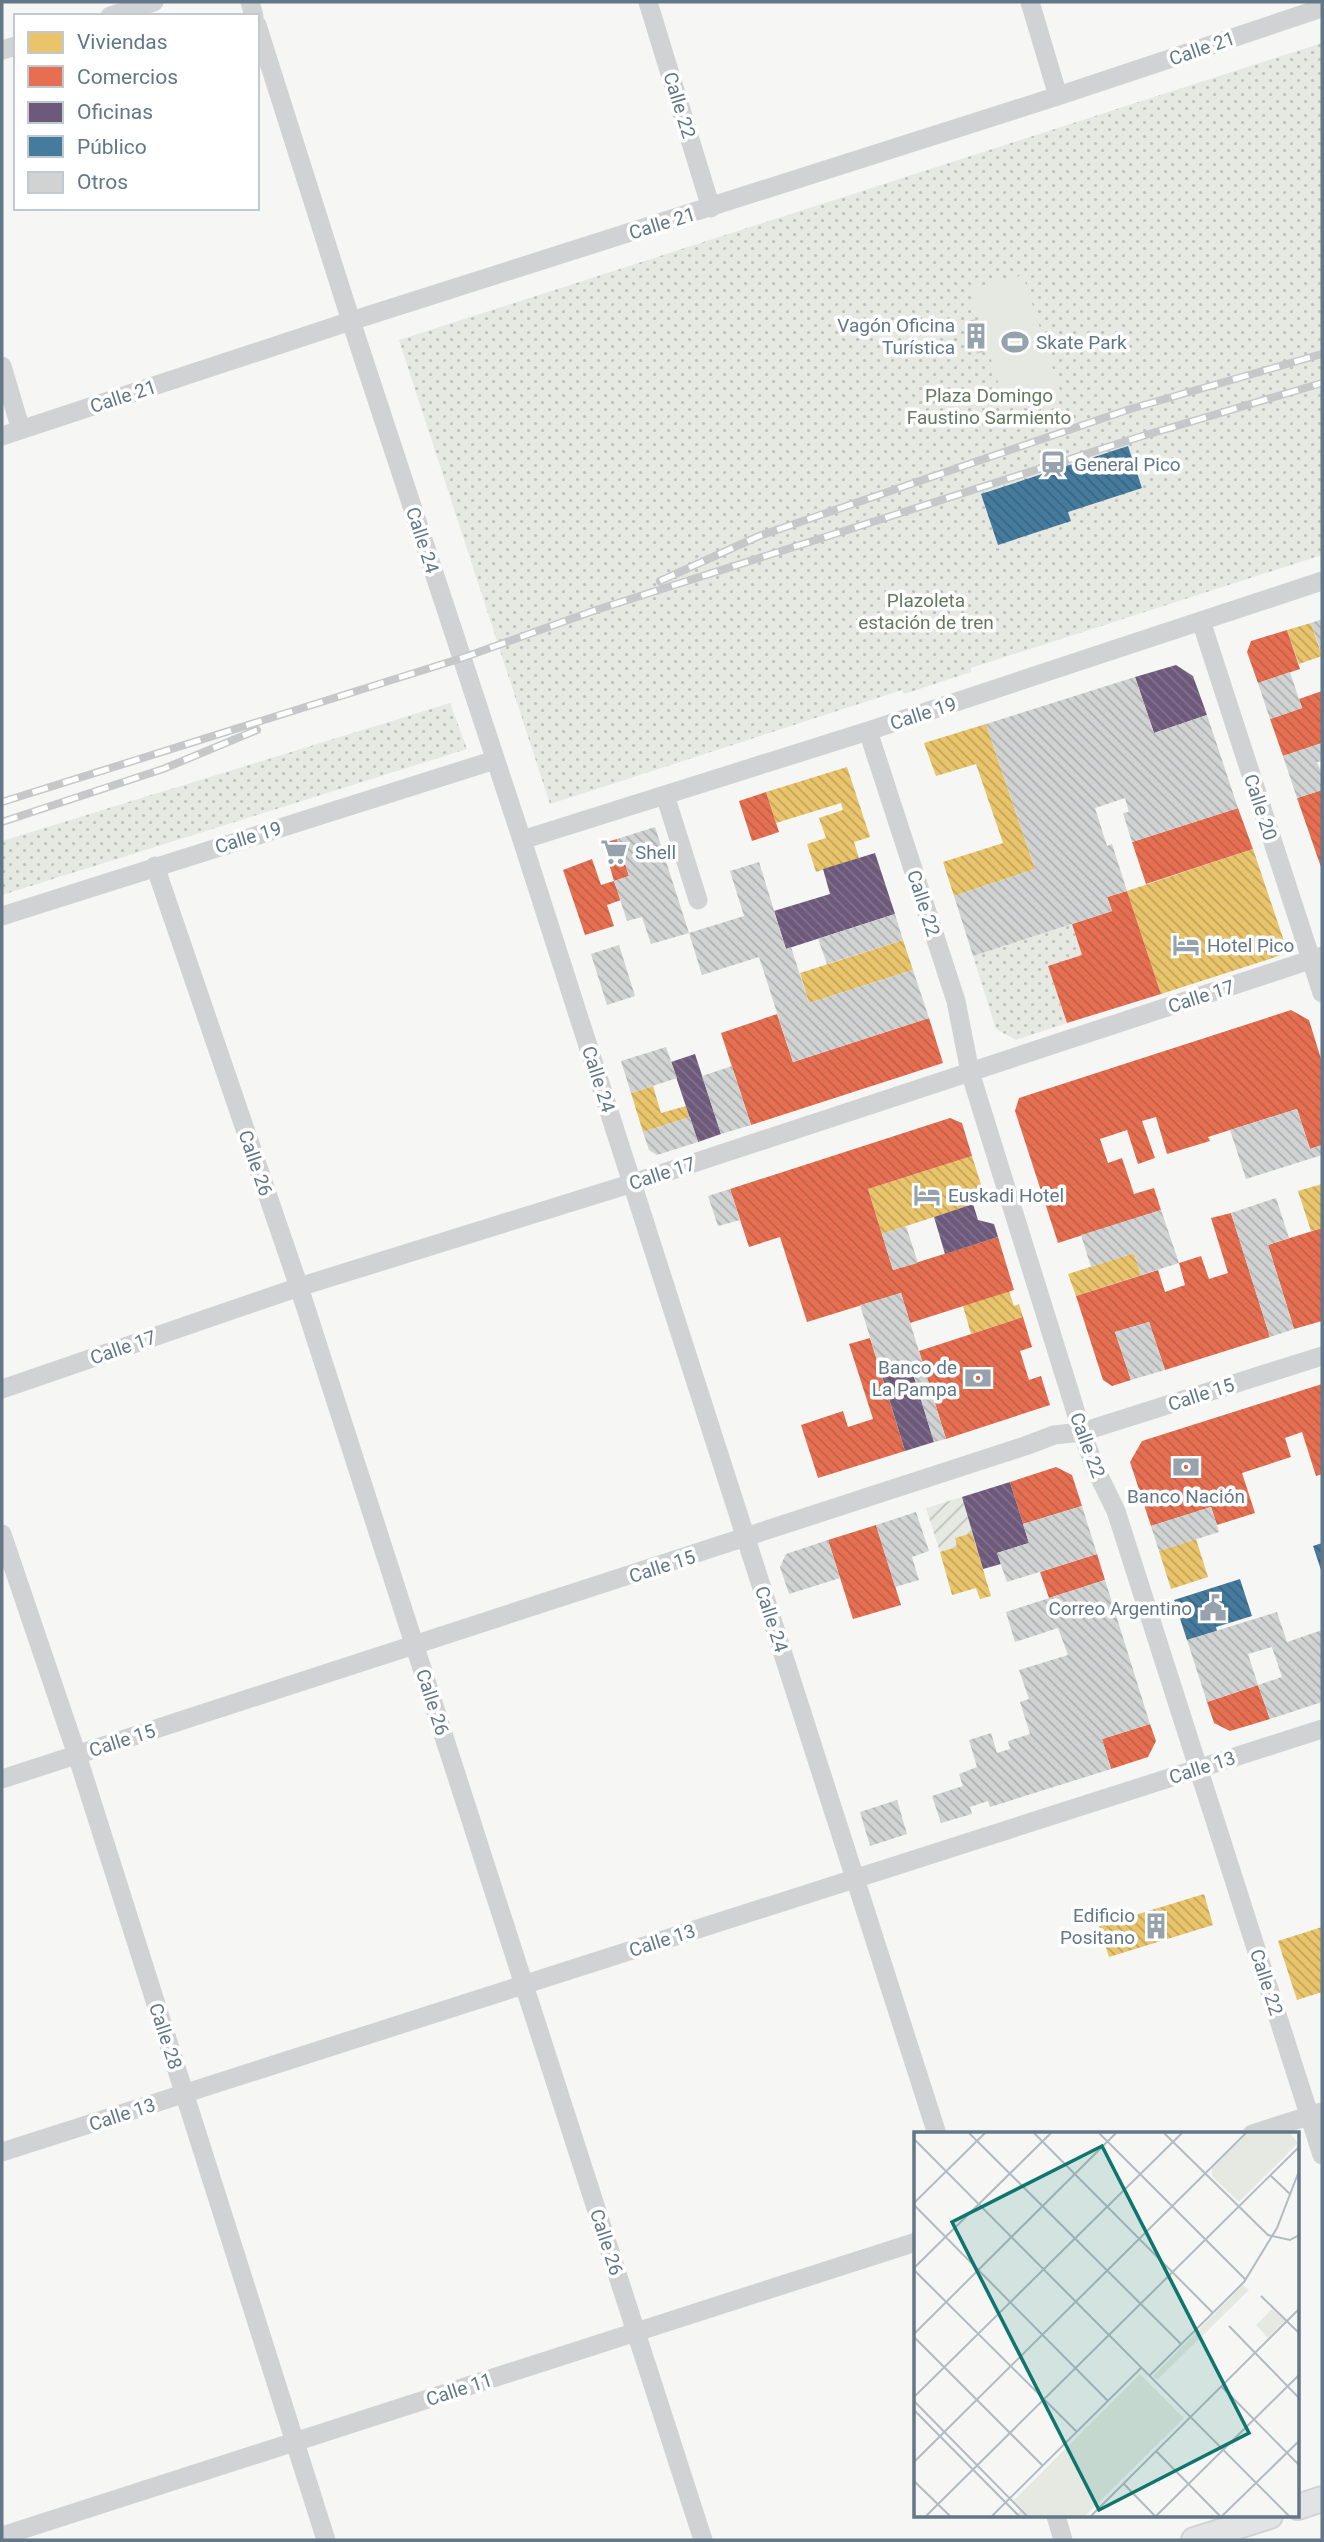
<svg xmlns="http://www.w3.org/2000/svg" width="1324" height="2542" viewBox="0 0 1324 2542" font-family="Roboto,sans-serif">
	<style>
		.grass { fill: url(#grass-dots) }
		.garden { fill: url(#garden-furrows) }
		.pitch { fill: #e6e9e2 }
		.homes { fill: url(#homes-back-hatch) }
		.shops { fill: url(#shops-back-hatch) }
		.offices { fill: url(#offices-back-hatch) }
		.public { fill: url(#public-back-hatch) }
		.building { fill: url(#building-back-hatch); fill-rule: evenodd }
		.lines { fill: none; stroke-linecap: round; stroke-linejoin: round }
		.major-casing { stroke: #d1d3d3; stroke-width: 28 }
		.minor { stroke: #d1d2d3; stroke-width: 19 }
		.major { stroke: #e2e3e4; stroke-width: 24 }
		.rail-casing { stroke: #c6c7c8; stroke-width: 8 }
		.rail { stroke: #fff; stroke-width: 5; stroke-dasharray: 16; stroke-linecap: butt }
		.labels { text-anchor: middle; stroke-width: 7; stroke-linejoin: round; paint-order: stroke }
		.street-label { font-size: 19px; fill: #627787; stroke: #fff }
		.poi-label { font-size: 19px; fill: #627787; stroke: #fff; text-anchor: start }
		.park-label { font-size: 19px; fill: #64795e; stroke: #fff }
		.inset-road { fill: none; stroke: #b2bbc2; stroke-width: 2 }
		.view { fill: #0f766e; fill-opacity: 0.15; stroke: #0f766e; stroke-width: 3.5 }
		.inset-edge { fill: none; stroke: #627787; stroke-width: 3.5 }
	</style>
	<defs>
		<pattern id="grass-dots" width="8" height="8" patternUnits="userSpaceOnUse" patternTransform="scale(1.75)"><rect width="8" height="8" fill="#e6e9e2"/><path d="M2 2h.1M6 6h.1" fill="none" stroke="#bec2bd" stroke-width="1.8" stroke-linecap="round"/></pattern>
		<pattern id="garden-furrows" width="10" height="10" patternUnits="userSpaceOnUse" patternTransform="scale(1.75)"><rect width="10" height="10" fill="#e6e9e2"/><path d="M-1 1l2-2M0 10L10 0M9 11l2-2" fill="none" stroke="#bec2bd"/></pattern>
		<pattern id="homes-back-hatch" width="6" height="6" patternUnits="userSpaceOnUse" patternTransform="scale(1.75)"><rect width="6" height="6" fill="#e9c46a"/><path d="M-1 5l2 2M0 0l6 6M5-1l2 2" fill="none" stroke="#c0a45d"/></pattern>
		<pattern id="shops-back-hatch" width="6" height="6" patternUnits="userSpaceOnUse" patternTransform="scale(1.75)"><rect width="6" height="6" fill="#e76f51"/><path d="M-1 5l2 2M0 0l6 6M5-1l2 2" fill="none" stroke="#bf6049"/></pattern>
		<pattern id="offices-back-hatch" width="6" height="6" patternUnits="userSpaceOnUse" patternTransform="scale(1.75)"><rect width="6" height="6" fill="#6d597a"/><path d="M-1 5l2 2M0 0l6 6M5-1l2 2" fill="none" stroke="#81728d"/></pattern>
		<pattern id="public-back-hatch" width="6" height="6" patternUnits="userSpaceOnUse" patternTransform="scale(1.75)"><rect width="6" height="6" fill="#457b9d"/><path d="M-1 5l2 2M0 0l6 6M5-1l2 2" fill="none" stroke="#3b6580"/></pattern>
		<pattern id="building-back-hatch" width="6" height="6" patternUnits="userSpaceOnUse" patternTransform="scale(1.75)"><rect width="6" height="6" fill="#d1d3d3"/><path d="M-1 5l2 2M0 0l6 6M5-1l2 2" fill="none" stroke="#adb0b1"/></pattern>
	</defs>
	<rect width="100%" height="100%" fill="#f6f6f4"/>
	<path class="grass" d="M1322,43V555L971,668V672L904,694L902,690L550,804L399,340Z
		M450,703L467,749L2,895V841Z
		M1072,924L1082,955L1048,966L1067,1023L1016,1040L996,1029L973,956Z"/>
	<path class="garden" d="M962,1497L972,1533L955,1538L957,1547L940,1552L926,1508Z"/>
	<path class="pitch" d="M1023,275L1061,394L1006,407L969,290Z"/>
	<path class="homes" d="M1311,623L1322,656L1299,664L1287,630Z
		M986,724L1035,869L954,896L943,862L1003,843L976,764L936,776L924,743Z
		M847,767L870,837L854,842L859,858L816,872L807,844L826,838L819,818L843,810L841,803L776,823L766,792Z
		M1253,849L1288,953L1161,994L1127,891Z
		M903,940L913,970L809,1003L800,973Z
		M653,1086L661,1113L686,1106L690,1117L643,1132L631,1093Z
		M972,1156L986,1200L882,1234L868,1189Z
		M1322,1184V1228L1311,1231L1298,1191Z
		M1134,1253L1141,1275L1076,1296L1068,1274Z
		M1009,1291L1014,1306L1019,1304L1023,1317L971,1334L963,1306Z
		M972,1533L991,1596L980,1599L976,1588L952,1595L940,1552L957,1547L955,1538Z
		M1196,1539L1208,1577L1171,1589L1159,1551Z
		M1204,1894L1213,1925L1109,1957L1099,1926Z
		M1322,1927V1992L1297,2000L1278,1941Z"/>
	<path class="shops" d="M1287,630L1300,669L1258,683L1247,652L1251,641Z
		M1322,691V743L1283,756L1270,719L1302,708L1299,699Z
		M1322,790V870L1297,798Z
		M766,792L779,832L752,841L739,801Z
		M1238,808L1253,849L1146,884L1132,842Z
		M617,839L629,876L614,881L603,843Z
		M592,859L601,885L614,881L621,900L607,905L614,926L585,935L563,870Z
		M1127,891L1161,994L1067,1023L1048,966L1082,955L1072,924L1112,911L1107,897Z
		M1291,1010L1309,1020L1322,1062V1145L1310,1149L1297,1109L1208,1137L1210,1141L1167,1154L1156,1117L1142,1121L1155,1158L1138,1164L1127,1130L1100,1139L1108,1163L1122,1158L1134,1194L1154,1188L1161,1210L1058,1243L1015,1111L1019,1098Z
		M777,1014L793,1062L929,1018L943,1063L751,1125L721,1033Z
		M950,1118L962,1123L972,1156L868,1189L893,1270L998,1237L1014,1290L910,1323L901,1293L807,1322L780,1237L749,1247L730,1189Z
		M1231,1213L1270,1337L1165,1370L1149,1322L1115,1332L1131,1380L1112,1386L1103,1380L1076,1296L1158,1270L1165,1292L1185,1285L1179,1263L1201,1256L1209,1279L1228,1273L1211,1218Z
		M1322,1228V1321L1294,1329L1268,1245Z
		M1023,1317L1032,1347L1020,1351L1029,1380L1041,1376L1050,1405L946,1439L919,1351Z
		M870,1338L905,1451L818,1478L801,1425L843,1411L848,1427L873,1419L849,1344Z
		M1322,1384V1474L1316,1476L1302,1432L1285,1438L1291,1457L1242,1473L1255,1513L1217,1525L1211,1507L1151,1526L1130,1462L1142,1441Z
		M1056,1467L1072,1475L1082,1506L1023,1524L1010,1482Z
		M876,1525L901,1605L853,1619L828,1540Z
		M1097,1554L1105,1580L1049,1598L1040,1572Z
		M1258,1685L1270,1719L1230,1731L1214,1723L1207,1702Z
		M1150,1724L1156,1741L1148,1757L1111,1769L1102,1739Z"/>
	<path class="offices" d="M1176,665L1193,676L1207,715L1154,733L1135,677Z
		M875,853L895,914L786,949L774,911L830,894L823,869Z
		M695,1054L721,1134L698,1142L671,1062Z
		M973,1204L978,1220L994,1224L998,1237L945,1254L934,1217Z
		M911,1367L934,1442L905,1451L882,1376Z
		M1010,1482L1029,1543L997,1553L1001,1564L983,1569L962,1497Z"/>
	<path class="public" d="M1128,446L1142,488L1068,512L1071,521L998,545L981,494Z
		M1322,1543V1573L1313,1546Z
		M1240,1579L1252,1616L1216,1627L1217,1631L1187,1640L1174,1600Z"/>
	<path class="building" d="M975,319L985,351L977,354L966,322Z
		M1322,619V654L1311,623Z
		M1290,672L1302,708L1270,719L1258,683Z
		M1135,677L1154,733L1207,715L1238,808L1132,842L1123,813L1129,812L1125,798L1095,808L1107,846L1112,844L1127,891L1107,897L1112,911L973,956L954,896L1035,869L986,724Z
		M1322,743V761L1317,762L1320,769L1322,768V790L1297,798L1283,756Z
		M655,827L689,933L744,916L730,871L759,862L786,949L791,947L809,1003L913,970L929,1018L793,1062L759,957L702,975L689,933L651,944L642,917L627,921L614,881L629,876L617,839Z
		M895,914L903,940L827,964L818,939Z
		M619,945L635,996L607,1005L591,954Z
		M666,1047L677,1078L631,1093L621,1061Z
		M732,1066L751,1125L721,1134L702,1076Z
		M1297,1109L1310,1149L1322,1145V1155L1246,1179L1230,1130Z
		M690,1117L698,1142L657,1155L649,1150L643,1132Z
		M730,1189L740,1220L718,1226L708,1196Z
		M1276,1198L1289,1238L1268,1245L1294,1329L1270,1337L1231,1213Z
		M1161,1210L1179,1263L1141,1275L1134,1253L1091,1267L1081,1235Z
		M906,1226L918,1263L893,1270L882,1234Z
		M901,1293L946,1439L934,1442L911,1367L882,1376L860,1305Z
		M1149,1322L1165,1370L1131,1380L1115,1332Z
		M1082,1506L1097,1554L1007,1582L997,1553L1029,1543L1023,1524Z
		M1211,1507L1219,1532L1159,1551L1151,1526Z
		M916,1512L929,1551L912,1557L919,1580L895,1587L876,1525Z
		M828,1540L840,1578L789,1594L780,1567L786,1554Z
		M1105,1580L1150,1724L1102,1739L1111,1769L990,1807L988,1801L970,1807L972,1814L941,1823L932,1796L963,1786L959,1774L977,1767L969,1740L991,1733L997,1753L1010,1749L1008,1741L1030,1734L1020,1702L1029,1699L1019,1670L1068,1655L1058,1628L1015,1642L1006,1612Z
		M1277,1612L1287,1642L1322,1630V1702L1270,1719L1258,1685L1207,1702L1187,1640ZM1272,1647L1282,1677L1258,1685L1248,1654Z
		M897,1800L907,1834L870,1846L860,1812Z"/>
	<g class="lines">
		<g class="major-casing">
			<path id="major" d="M1298,2507L1322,2499
				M1194,2540L1270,2516"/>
		</g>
		<path class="minor" d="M250,2L254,16
			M648,2L711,208
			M1030,2L1058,96
			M110,16L154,2
			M257,25L351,321L522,840L937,2134
			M2,50L16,46
			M2,366L21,430
			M2,436L351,321L1058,96L1322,8
			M1201,621L1322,993
			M868,731L956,1001L970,1072L1082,1432L1095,1468L1116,1511L1322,2155
			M665,795L698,900
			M522,840L868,731L1322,581
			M155,866L299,1287L703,2540
			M2,916L495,760
			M2,1389L299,1287L633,1183L1322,956
			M2,1534L77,1755L326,2540
			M2,1779L1025,1446L1054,1435L1082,1432L1322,1356
			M1252,2134L1321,2112
			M2,2152L1322,1729
			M1056,2516L1063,2540
			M2,2536L916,2242"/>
		<use href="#major" class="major"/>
		<g class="rail-casing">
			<path id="rail" d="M660,581L759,536L1130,409L1322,354
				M2,802L462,658L596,610L1139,437L1322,383
				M2,822L163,769L257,730"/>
		</g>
		<use href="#rail" class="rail"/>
	</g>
	<defs>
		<g id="building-bare" transform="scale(2.1)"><path d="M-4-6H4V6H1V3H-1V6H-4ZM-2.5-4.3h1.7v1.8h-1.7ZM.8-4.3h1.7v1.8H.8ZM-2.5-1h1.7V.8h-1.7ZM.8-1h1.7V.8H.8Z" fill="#96a3ad" stroke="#fff" stroke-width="2.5" paint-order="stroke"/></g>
		<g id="stadium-bare" transform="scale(2.1)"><path d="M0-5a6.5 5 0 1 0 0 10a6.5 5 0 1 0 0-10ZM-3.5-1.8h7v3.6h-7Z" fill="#96a3ad" stroke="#fff" stroke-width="2.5" paint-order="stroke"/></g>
		<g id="station-bare" transform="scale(2.1)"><path d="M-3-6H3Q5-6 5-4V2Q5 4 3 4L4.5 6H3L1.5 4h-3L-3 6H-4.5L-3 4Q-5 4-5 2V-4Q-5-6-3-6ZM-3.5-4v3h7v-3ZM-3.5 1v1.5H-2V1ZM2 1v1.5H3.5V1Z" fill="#96a3ad" stroke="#fff" stroke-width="2.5" paint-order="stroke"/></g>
		<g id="supermarket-bare" transform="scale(2.1)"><path d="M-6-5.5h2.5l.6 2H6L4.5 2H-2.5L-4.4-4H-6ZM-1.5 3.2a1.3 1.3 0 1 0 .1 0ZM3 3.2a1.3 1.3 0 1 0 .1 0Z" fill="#96a3ad" stroke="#fff" stroke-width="2.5" paint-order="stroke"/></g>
		<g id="hotel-bare" transform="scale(2.1)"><path d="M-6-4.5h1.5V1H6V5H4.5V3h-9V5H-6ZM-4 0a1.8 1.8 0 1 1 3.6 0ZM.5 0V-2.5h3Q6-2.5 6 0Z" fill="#96a3ad" stroke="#fff" stroke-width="2.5" paint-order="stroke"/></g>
		<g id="bank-bare" transform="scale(2.1)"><path d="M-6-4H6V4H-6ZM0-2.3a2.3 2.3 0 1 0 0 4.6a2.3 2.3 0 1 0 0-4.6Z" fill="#96a3ad" stroke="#fff" stroke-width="2.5" paint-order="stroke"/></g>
		<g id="civic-bare" transform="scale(2.1)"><path d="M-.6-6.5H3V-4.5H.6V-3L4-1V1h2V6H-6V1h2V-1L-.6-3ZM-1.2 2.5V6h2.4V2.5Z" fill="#96a3ad" stroke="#fff" stroke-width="2.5" paint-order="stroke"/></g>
	</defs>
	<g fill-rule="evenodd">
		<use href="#building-bare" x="976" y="336"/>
		<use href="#stadium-bare" x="1015" y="342"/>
		<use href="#station-bare" x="1053" y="464"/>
		<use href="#supermarket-bare" x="614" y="852"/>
		<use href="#hotel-bare" x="1186" y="945"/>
		<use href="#hotel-bare" x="927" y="1195"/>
		<use href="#bank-bare" x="978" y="1378"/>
		<use href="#bank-bare" x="1186" y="1467"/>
		<use href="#civic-bare" x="1213" y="1608"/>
		<use href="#building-bare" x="1156" y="1926"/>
	</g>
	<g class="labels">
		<g class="street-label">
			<text transform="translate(1202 48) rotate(-19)" y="7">Calle 21</text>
			<text transform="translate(680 105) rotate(73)" y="7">Calle 22</text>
			<text transform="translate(662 223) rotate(-17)" y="7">Calle 21</text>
			<text transform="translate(123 396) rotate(-18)" y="7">Calle 21</text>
			<text transform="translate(423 540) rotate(72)" y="7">Calle 24</text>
			<text transform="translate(923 713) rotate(-18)" y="7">Calle 19</text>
			<text transform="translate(1261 807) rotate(72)" y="7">Calle 20</text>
			<text transform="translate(248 837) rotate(-17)" y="7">Calle 19</text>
			<text transform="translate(924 903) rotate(72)" y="7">Calle 22</text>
			<text transform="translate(1201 996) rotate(-18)" y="7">Calle 17</text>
			<text transform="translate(599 1079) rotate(72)" y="7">Calle 24</text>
			<text transform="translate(256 1163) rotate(71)" y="7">Calle 26</text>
			<text transform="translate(662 1173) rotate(-18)" y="7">Calle 17</text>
			<text transform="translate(123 1347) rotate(-19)" y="7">Calle 17</text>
			<text transform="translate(1201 1394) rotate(-18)" y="7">Calle 15</text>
			<text transform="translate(1088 1445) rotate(70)" y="7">Calle 22</text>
			<text transform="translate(662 1566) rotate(-18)" y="7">Calle 15</text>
			<text transform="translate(772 1619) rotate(72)" y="7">Calle 24</text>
			<text transform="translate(433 1702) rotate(72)" y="7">Calle 26</text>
			<text transform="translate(122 1740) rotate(-18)" y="7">Calle 15</text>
			<text transform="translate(1202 1767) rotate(-18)" y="7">Calle 13</text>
			<text transform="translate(662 1940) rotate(-18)" y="7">Calle 13</text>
			<text transform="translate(1267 1982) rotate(72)" y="7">Calle 22</text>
			<text transform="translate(166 2036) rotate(72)" y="7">Calle 28</text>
			<text transform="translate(122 2114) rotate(-18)" y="7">Calle 13</text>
			<text transform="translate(607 2242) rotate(72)" y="7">Calle 26</text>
			<text transform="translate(459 2389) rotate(-18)" y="7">Calle 11</text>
		</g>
		<g class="poi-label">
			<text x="955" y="332" text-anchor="end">Vagón Oficina<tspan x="955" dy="22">Turística</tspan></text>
			<text x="1036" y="349">Skate Park</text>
			<text x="1074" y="471">General Pico</text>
			<text x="635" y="859">Shell</text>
			<text x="1207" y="952">Hotel Pico</text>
			<text x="948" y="1202">Euskadi Hotel</text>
			<text x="957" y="1374" text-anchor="end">Banco de<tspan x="957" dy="22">La Pampa</tspan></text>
			<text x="1186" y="1503" text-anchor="middle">Banco Nación</text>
			<text x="1192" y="1615" text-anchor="end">Correo Argentino</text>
			<text x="1135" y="1922" text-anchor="end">Edificio<tspan x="1135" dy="22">Positano</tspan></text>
		</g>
		<g class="park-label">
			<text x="989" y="402">Plaza Domingo<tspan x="989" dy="22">Faustino Sarmiento</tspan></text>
			<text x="926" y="607">Plazoleta<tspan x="926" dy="22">estación de tren</tspan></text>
		</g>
	</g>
	<g transform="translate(914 2132)">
		<rect width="385" height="385" fill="#f6f6f4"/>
		<path d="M329,153L335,158L243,248L239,244ZM358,177L371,189L354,206L342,193ZM226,242L270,286L171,384H101L107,378L98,370Z" fill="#e6e9e2"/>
		<path d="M334,1H376L384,11L325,70L298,44V36Z" fill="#e6e9e2"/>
		<path class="inset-road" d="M55,1L267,212M120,1L299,181M185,1L332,148M250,1L354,103L376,108L385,103M0,7L375,384M356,43L377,63M0,71L71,1M0,73L194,269M0,136L137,1M0,138L163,300M347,164L385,201M315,194L385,266M0,202L202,1M0,205L129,334M235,244L330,150L363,96L385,39M307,254L385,333M0,265L268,1M0,269L113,384M0,278L105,384M242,319L306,384M0,330L332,1M0,349L36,384M209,351L241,384M12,384L385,15M78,384L227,236M177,384L385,177M242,384L385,243M308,384L385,309"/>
		<path class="view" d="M188,14L335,301L185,378L38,90Z"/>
		<rect width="385" height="385" class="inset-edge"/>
	</g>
	<rect width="1324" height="2542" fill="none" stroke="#627787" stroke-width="7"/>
	<rect x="14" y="14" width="245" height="196" fill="#ffffff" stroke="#c0c9cf" stroke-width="2"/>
	<rect x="28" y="32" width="35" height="21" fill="#e9c46a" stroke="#c0c9cf" stroke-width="2"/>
	<text x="77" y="49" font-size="21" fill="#627787">Viviendas</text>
	<rect x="28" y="66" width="35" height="21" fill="#e76f51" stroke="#c0c9cf" stroke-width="2"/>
	<text x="77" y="84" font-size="21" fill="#627787">Comercios</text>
	<rect x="28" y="102" width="35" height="21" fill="#6d597a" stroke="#c0c9cf" stroke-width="2"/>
	<text x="77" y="119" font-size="21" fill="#627787">Oficinas</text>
	<rect x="28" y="136" width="35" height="21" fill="#457b9d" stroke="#c0c9cf" stroke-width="2"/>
	<text x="77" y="154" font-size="21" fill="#627787">Público</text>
	<rect x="28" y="172" width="35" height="21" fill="#d1d3d3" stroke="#c0c9cf" stroke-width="2"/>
	<text x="77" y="189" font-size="21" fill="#627787">Otros</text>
</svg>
